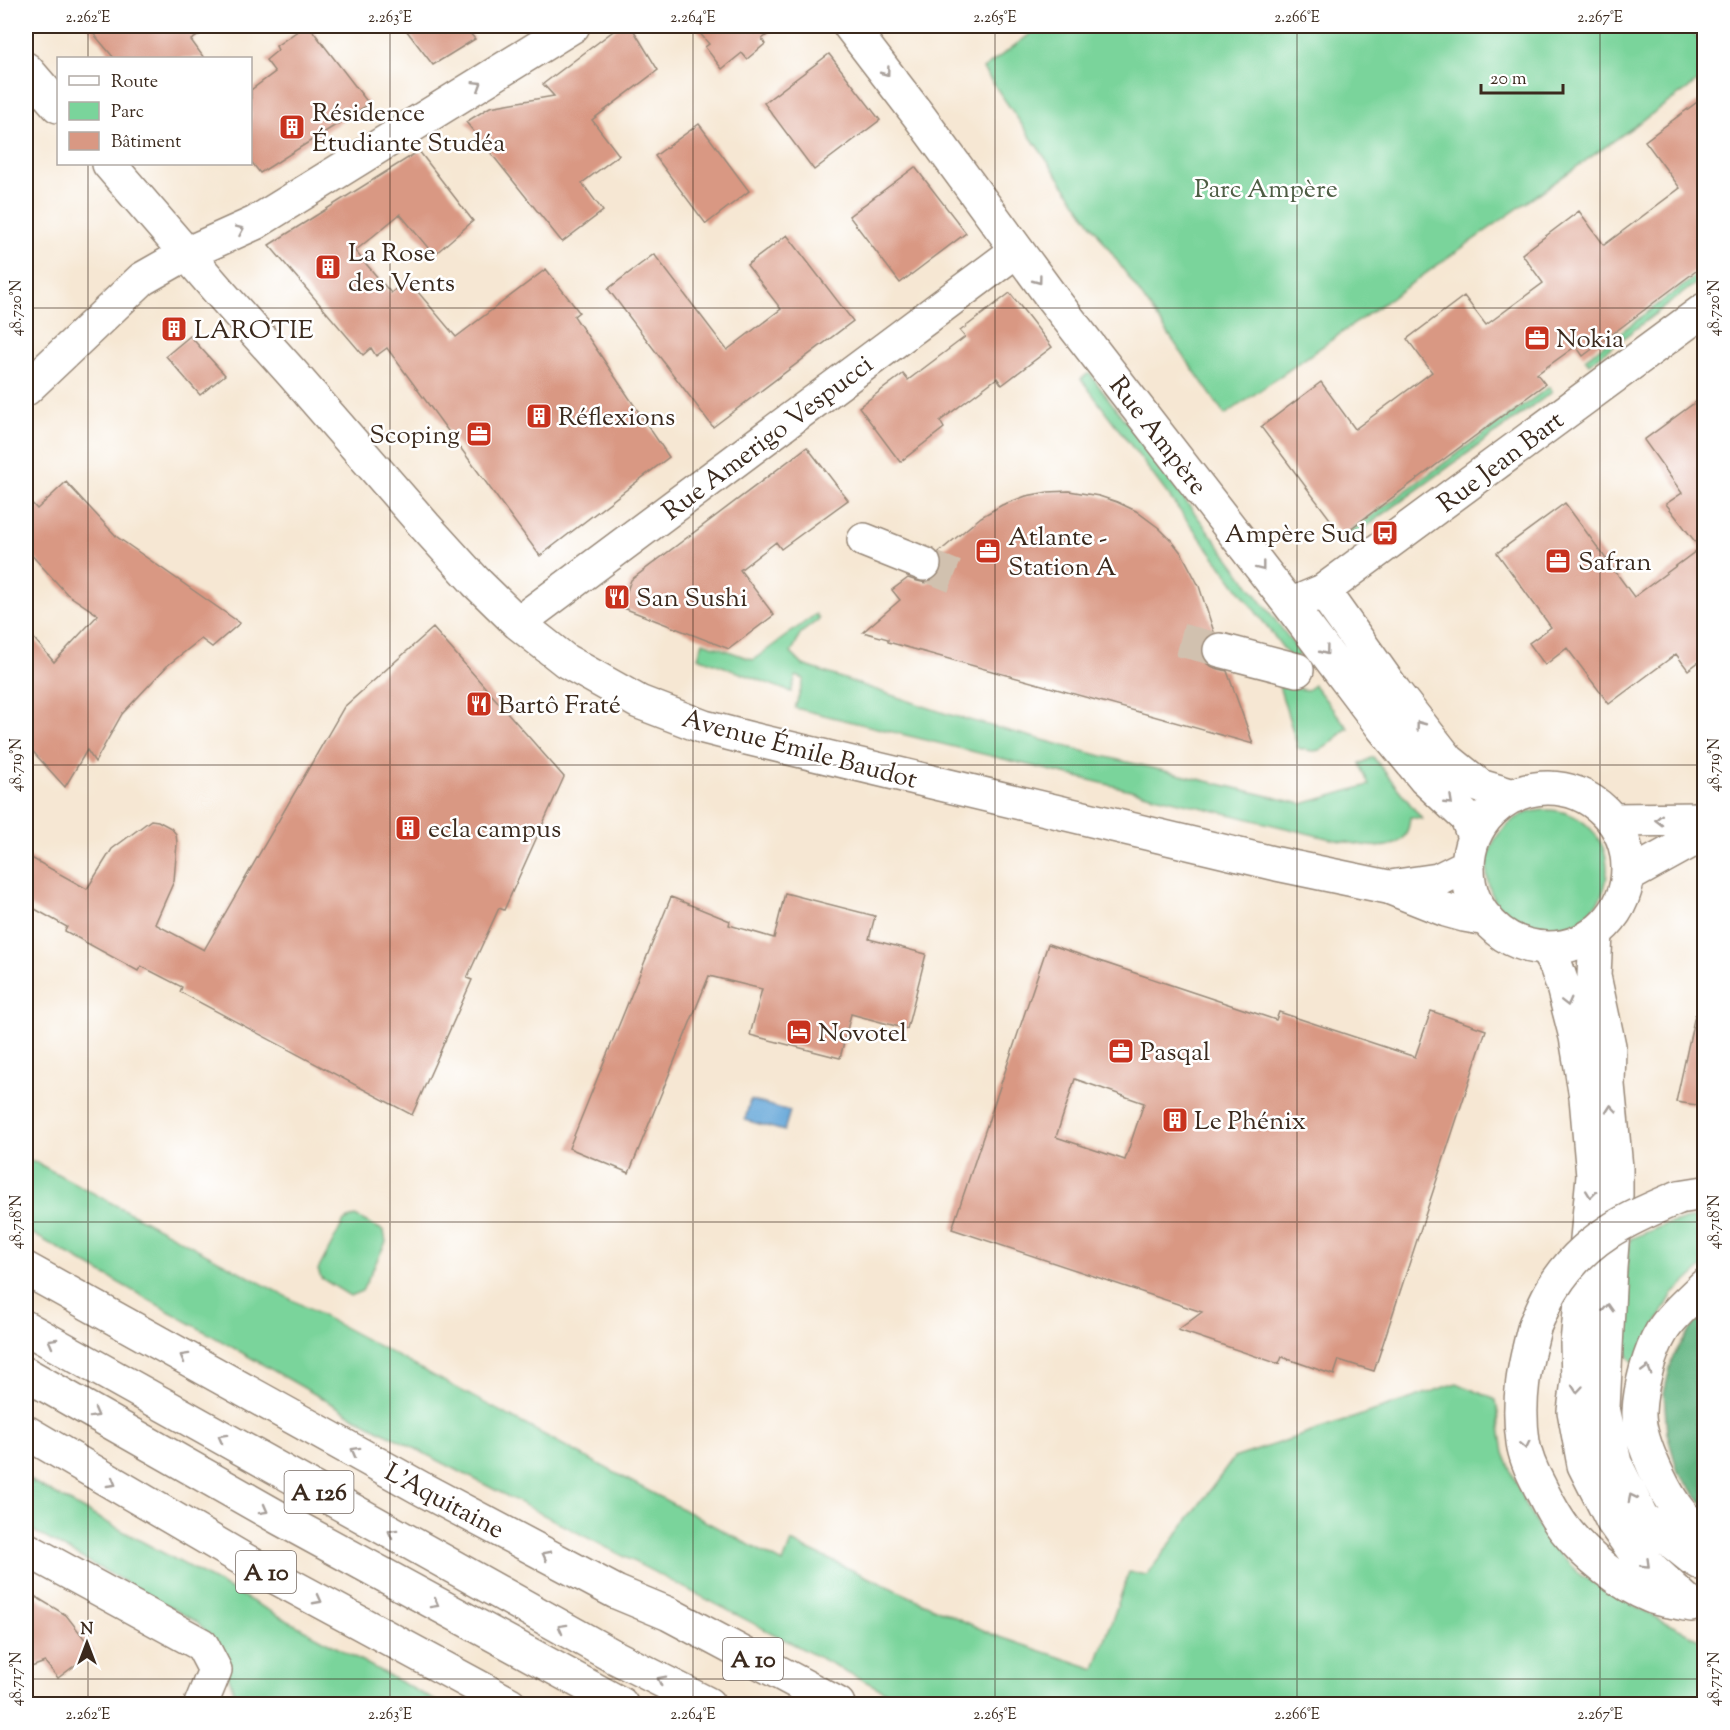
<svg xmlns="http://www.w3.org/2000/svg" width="1730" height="1730" viewBox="0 0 1730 1730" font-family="'Sorts Mill Goudy',serif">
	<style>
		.green { fill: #7ad49b; stroke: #5a7f5c; stroke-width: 1.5 }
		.forest { fill: #63b683; stroke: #4f7050; stroke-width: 1.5 }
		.water { fill: #63a6d8; stroke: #4f687b; stroke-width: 1.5 }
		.building { fill: #d99883; fill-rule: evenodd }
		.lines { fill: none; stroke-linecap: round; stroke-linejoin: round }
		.minor-tunnel { stroke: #d1c1af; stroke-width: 33; stroke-dasharray: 33 16; stroke-linecap: butt }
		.minor-casing { stroke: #988878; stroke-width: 36 }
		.highway-casing { stroke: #988878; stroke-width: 36 }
		.minor { stroke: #fff; stroke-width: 33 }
		.highway { stroke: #fff; stroke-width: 33 }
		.highway-bridge-casing { stroke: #988878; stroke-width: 36; stroke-linecap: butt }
		.highway-bridge { stroke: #fff; stroke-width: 33 }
		.oneway { stroke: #a79f9a }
		.ticks { fill: none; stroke: #3b2a1e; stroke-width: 1.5; stroke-opacity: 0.45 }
		.labels { text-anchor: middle; stroke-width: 5; stroke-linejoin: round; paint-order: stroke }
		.shield { fill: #fff; stroke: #766a62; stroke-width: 1.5 }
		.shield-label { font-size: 24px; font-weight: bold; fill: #3b2a1e }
		.poi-label { font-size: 26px; fill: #3b2a1e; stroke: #fff; text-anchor: start }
		.park-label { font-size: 26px; fill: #4e5d44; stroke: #fff }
		.street-label { font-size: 26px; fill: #3b2a1e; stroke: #fff }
		.neatline { fill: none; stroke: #3b2a1e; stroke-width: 2 }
		.ticks-label { font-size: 15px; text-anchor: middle; fill: #3b2a1e }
	</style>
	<rect width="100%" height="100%" fill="#fff"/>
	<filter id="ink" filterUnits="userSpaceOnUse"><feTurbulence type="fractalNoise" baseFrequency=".0167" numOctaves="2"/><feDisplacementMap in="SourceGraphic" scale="12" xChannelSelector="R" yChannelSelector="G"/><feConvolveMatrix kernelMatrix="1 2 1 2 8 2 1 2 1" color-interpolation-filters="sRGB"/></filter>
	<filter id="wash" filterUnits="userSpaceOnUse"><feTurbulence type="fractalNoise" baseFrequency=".008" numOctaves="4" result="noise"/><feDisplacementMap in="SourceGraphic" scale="24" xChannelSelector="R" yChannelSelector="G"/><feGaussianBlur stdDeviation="1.35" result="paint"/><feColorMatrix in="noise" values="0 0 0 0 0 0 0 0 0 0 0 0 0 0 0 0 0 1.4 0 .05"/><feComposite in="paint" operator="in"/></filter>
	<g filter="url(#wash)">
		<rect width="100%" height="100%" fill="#f6e7d3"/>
		<path class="green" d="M1041,26H1689L1704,48V77L1225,415L983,69Z
			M1704,270V277L1589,364L1585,359Z
			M1089,373L1301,654L1292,660L1081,379Z
			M1549,387L1552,392L1345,542L1342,537Z
			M816,614L819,619L801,633L791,653L803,665L947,714L1094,754L1302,804L1369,785L1360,764L1373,757L1422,819L1410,817C1409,824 1409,830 1405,836C1392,856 1351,842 1331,839L795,708L804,679L796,676L791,692L698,657L703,642L753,660Z
			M1314,685L1348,728C1336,735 1329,750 1314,751C1309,751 1303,749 1298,748L1279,686L1307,690Z
			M1487 870a60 60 0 1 1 120 0a60 60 0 1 1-120 0Z
			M26,1160L37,1163L783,1563L791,1542L994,1635L1095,1669L1129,1572L1147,1575L1234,1458L1457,1383L1496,1400L1504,1453L1526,1507L1549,1543L1580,1575L1660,1620L1704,1641V1704H909L362,1421L26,1230Z
			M355,1216L384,1231L386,1242L362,1291L350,1296L321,1278L318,1270L344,1221Z
			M1704,1216V1266L1672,1295L1635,1364L1619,1345L1630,1239L1667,1224Z
			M26,1478L84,1510L441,1704H246L237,1702L218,1644L197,1622L26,1527Z"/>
		<path class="forest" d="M1704,1312V1505L1678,1472L1667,1433L1664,1393L1673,1356L1701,1314Z"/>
		<path class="water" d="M750,1100L790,1111L784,1131L745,1120Z"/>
		<g id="blocks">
			<path class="building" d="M87,26H214L191,40L204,58H114Z
				M305,26H309L369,104L260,173L250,160L251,90L275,72L266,60L278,50L276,46Z
				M403,26H464L475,39L433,65Z
				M620,26H631L658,70L592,120L619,155L582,183L603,211L562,242L466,122L490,107L554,96L543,84Z
				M694,26H779L762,39L765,44L747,59L742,53L722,69L705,47L709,44Z
				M829,54L880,120L814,170L764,103Z
				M1704,97V265L1583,356L1576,346L1537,374L1545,384L1342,535L1261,427L1321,382L1355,429L1432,372L1407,339L1464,296L1486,325L1543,283L1522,254L1579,211L1604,245L1680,188L1645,141Z
				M699,124L749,191L706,224L655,156Z
				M419,151L473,221L434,255L400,214L355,251L391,293L407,279L456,337L546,269L579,312L574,316L669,457L540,556L387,348L376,356L371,348L363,355L269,245Z
				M915,167L966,233L900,283L849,216Z
				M787,235L853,321L713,427L608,289L654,254L727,350L781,309L747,265Z
				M1010,293L1052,347L1002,385L997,378L940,421L944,428L900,462L859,407L903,374L908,380L965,337L960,331Z
				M190,336L225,375L200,395L166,356Z
				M1704,396V658L1688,670L1676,654L1609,704L1567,648L1545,665L1529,643L1551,627L1497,553L1565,503L1634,597L1700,548L1666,504L1682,493L1644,440Z
				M807,447L848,500L781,549L776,542L740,570L774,615L729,649L621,607L631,580Z
				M66,482L117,537L240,623L212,647L201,639L168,665L122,714L95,762L87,750L65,787L26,744V629L54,662L98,615L67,594L26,549V497L37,509Z
				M1069,491L1099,496L1117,502L1136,511L1159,528L1172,541L1182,554L1199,586L1214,632L1206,637L1202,645V656L1207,664L1215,668L1227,671L1253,744L888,642V639L863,632L900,600L892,590L908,578L917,581L926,583L936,578L942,570L943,562L939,552L981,517L1002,505L1026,496L1048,492Z
				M433,628L564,777L504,910L499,908L467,978L472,980L412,1115L180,992L182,987L141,966L138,971L65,931L67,927L26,904V855L87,889L112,849L151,820L158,821L171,828L176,834L177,843L174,881L155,924L204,950L344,707Z
				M785,893L875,916L869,939L926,954L907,1029L851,1014L840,1058L750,1035L762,989L709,976L629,1173L569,1148L671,897L730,921L729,925L774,938Z
				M1048,944L1276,1020L1279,1012L1415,1057L1431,1011L1486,1030L1374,1371L1339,1360L1334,1375L1282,1357L1279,1364L1178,1330L1202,1312L952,1229ZM1075,1079L1144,1103L1125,1160L1056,1137Z
				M1695,1015L1704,1016V1106L1676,1102Z
				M26,1591L66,1615L94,1651L58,1678L45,1662L26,1669Z"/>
		</g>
	</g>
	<g filter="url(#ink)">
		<use href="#blocks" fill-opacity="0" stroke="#988878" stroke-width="1.5"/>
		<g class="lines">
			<path class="minor-tunnel" d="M924,564L963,580
				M1180,640L1220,650"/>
			<g class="minor-casing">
				<path id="minor" d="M850,26L919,116L1053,299L1290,605L1383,728L1425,779L1467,818L1474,837
					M26,69L58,106
					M109,164L222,295L292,373L425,526L476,582L518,623L566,661L639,702L704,727L747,738L1277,864L1388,887L1446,910L1464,915L1487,919
					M26,389L142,279L186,254L255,223L573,26
					M864,540L924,564
					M1323,591L1394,691L1448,760L1480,786L1514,796
					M1290,605L1323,591L1704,310
					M518,623L1016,251
					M1220,650L1297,670
					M1468 868a80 80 0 1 1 160 0a80 80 0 1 1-160 0Z
					M1613,820L1704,819
					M1628,876L1704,834
					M1390,887L1438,880L1468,865
					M26,1549L202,1645L215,1670L201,1704"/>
			</g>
			<g class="highway-casing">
				<path id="highway" d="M1596,932L1594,976L1609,1046L1608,1085L1616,1168V1195L1610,1268L1603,1408L1615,1463L1642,1518L1692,1558L1704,1565
					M1545,948L1556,966L1562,983L1576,1037L1586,1097L1593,1176L1577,1343L1578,1381L1574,1411L1584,1465L1613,1522L1635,1553L1691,1605
					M1679,1197L1704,1193
					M26,1269L424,1490L616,1592L669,1614L838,1704
					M1704,1286C1693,1297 1668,1319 1661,1333C1649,1353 1640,1388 1639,1412C1638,1440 1666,1499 1686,1519C1691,1524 1698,1528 1704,1532
					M1535,1325C1524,1366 1517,1400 1523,1442C1525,1457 1532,1472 1539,1485C1547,1501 1555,1518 1567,1532C1587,1557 1620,1584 1650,1596C1660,1601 1674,1601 1685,1604
					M26,1328L613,1656L708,1704
					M26,1374L281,1519L621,1704
					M26,1432L253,1565L510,1704"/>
			</g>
			<use href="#minor" class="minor"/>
			<use href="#highway" class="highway"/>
			<g class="highway-bridge-casing">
				<path id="highway-bridge" d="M1535,1325C1541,1313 1546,1299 1553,1288C1584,1238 1627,1219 1679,1197"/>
			</g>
			<use href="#highway-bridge" class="highway-bridge"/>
		</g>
		<defs><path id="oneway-chevron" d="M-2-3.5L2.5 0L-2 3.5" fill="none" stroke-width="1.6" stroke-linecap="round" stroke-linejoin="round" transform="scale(1.5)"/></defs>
		<g class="oneway">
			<use href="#oneway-chevron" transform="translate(886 72) rotate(53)"/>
			<use href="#oneway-chevron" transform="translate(478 85) rotate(-32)"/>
			<use href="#oneway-chevron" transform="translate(240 230) rotate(-24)"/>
			<use href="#oneway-chevron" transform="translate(1038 280) rotate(53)"/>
			<use href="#oneway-chevron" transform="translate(1261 567) rotate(52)"/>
			<use href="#oneway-chevron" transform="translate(1325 651) rotate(53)"/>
			<use href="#oneway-chevron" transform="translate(1420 725) rotate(-127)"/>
			<use href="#oneway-chevron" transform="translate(1449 801) rotate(43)"/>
			<use href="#oneway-chevron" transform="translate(1659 820) rotate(179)"/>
			<use href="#oneway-chevron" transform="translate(1567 1002) rotate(76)"/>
			<use href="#oneway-chevron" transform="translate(1611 1109) rotate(-95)"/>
			<use href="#oneway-chevron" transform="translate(1591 1194) rotate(96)"/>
			<use href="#oneway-chevron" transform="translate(1608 1308) rotate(-87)"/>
			<use href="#oneway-chevron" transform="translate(52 1342) rotate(-151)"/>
			<use href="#oneway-chevron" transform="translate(184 1357) rotate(-151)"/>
			<use href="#oneway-chevron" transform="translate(1647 1370) rotate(-74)"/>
			<use href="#oneway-chevron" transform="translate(1577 1389) rotate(95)"/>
			<use href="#oneway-chevron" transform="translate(95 1414) rotate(29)"/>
			<use href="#oneway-chevron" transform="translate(222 1438) rotate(-151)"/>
			<use href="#oneway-chevron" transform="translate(1525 1445) rotate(78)"/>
			<use href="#oneway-chevron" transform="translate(355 1451) rotate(-151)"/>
			<use href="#oneway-chevron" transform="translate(112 1483) rotate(30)"/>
			<use href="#oneway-chevron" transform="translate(1632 1498) rotate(-117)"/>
			<use href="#oneway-chevron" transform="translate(264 1510) rotate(29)"/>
			<use href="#oneway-chevron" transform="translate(392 1533) rotate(-151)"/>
			<use href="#oneway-chevron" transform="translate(546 1555) rotate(-152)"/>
			<use href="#oneway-chevron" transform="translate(1646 1564) rotate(44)"/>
			<use href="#oneway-chevron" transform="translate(318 1600) rotate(28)"/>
			<use href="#oneway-chevron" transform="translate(435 1604) rotate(29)"/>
			<use href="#oneway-chevron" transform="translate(562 1628) rotate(-151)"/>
			<use href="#oneway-chevron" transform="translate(661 1680) rotate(-153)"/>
		</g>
	</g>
	<path class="ticks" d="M88,26V58M390,26V1704M693,26V1704M995,26V1704M1297,26V1704M1600,26V1704M88,164V1704M26,308H1704M26,765H1704M26,1222H1704M26,1679H1704"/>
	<defs>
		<g id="building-square" transform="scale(1.35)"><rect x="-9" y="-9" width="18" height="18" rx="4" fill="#c8321e" stroke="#fff"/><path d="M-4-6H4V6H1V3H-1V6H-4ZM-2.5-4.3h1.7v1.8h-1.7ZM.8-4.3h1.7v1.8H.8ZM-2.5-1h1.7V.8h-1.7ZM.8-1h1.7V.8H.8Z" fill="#fff"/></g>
		<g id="office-square" transform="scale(1.35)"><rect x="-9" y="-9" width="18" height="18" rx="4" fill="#c8321e" stroke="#fff"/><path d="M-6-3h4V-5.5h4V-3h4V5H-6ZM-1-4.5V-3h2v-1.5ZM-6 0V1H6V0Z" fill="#fff"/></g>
		<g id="bus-square" transform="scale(1.35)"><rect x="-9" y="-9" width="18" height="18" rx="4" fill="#c8321e" stroke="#fff"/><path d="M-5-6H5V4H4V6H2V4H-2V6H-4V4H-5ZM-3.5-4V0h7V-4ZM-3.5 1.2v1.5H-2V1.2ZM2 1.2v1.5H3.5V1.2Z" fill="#fff"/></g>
		<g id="restaurant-square" transform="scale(1.35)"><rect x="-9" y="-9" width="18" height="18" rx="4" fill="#c8321e" stroke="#fff"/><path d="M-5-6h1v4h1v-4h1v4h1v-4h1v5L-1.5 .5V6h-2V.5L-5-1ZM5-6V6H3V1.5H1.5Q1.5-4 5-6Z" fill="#fff"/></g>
		<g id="hotel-square" transform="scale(1.35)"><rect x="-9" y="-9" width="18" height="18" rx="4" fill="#c8321e" stroke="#fff"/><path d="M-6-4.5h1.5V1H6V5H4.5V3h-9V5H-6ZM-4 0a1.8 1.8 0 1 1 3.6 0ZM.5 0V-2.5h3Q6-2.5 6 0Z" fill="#fff"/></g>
	</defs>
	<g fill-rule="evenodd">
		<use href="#building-square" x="292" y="127"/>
		<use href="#building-square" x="328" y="267"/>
		<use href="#building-square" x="174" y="329"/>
		<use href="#office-square" x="1537" y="338"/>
		<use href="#building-square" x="539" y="416"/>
		<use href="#office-square" x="479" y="434"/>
		<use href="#bus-square" x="1385" y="533"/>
		<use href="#office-square" x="988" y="551"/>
		<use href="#office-square" x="1558" y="561"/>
		<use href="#restaurant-square" x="617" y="597"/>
		<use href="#restaurant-square" x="479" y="704"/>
		<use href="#building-square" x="408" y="828"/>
		<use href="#hotel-square" x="799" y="1032"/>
		<use href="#office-square" x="1121" y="1051"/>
		<use href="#building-square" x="1175" y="1120"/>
	</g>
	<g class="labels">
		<g class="shield">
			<rect x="284.5" y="1471" width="69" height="42" rx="4.5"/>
			<rect x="236" y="1551" width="60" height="42" rx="4.5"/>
			<rect x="723" y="1638" width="60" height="42" rx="4.5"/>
		</g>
		<g class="shield-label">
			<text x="319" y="1500">A 126</text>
			<text x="266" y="1580">A 10</text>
			<text x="753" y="1667">A 10</text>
		</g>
		<g class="poi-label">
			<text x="312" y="121">Résidence<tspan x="312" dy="30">Étudiante Studéa</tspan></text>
			<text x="348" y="261">La Rose<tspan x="348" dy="30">des Vents</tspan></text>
			<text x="194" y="338">LAROTIE</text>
			<text x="1556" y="347">Nokia</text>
			<text x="558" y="425">Réflexions</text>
			<text x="460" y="443" text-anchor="end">Scoping</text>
			<text x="1366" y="542" text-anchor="end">Ampère Sud</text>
			<text x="1008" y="545">Atlante -<tspan x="1008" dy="30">Station A</tspan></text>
			<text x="1578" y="570">Safran</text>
			<text x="636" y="606">San Sushi</text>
			<text x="498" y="713">Bartô Fraté</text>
			<text x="428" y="837">ecla campus</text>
			<text x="818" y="1041">Novotel</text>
			<text x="1140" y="1060">Pasqal</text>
			<text x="1194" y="1129">Le Phénix</text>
		</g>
		<g class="park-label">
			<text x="1266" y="197">Parc Ampère</text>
		</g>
		<g class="street-label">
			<text transform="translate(1159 435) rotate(52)" y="9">Rue Ampère</text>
			<text transform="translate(767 437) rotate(-37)" y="9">Rue Amerigo Vespucci</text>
			<text transform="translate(1500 461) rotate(-37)" y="9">Rue Jean Bart</text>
			<text transform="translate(800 748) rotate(15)" y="9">Avenue Émile Baudot</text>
			<text transform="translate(445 1500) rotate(28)" y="9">L'Aquitaine</text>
		</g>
	</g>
	<rect width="1730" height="1730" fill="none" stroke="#fff" stroke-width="66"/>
	<rect x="57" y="57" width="195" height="108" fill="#ffffff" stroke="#b1aaa5" stroke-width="1.5"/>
	<rect x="69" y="76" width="30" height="9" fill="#ffffff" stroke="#b1aaa5" stroke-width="1.5"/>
	<text x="111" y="87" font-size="18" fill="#3b2a1e">Route</text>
	<rect x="69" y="102" width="30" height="18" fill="#7ad49b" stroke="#b1aaa5" stroke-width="1.5"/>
	<text x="111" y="117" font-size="18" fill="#3b2a1e">Parc</text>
	<rect x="69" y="132" width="30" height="18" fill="#d99883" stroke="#b1aaa5" stroke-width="1.5"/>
	<text x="111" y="147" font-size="18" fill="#3b2a1e">Bâtiment</text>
	<g transform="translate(87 1643)" stroke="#ffffff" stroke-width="4.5" paint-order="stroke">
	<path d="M0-4.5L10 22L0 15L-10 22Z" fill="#3b2a1e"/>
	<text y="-9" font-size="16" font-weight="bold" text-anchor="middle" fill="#3b2a1e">N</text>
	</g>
	<path d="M1481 84v9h82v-9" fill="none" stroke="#3b2a1e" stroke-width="3"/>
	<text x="1490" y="84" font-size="18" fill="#3b2a1e" stroke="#ffffff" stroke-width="4.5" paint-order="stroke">20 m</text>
	<rect x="33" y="33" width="1664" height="1664" class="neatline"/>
	<g class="ticks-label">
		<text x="88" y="22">2.262°E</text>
		<text x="390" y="22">2.263°E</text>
		<text x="693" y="22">2.264°E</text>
		<text x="995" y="22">2.265°E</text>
		<text x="1297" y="22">2.266°E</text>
		<text x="1600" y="22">2.267°E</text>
		<text transform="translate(16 308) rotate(-90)" y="5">48.720°N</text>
		<text transform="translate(1714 308) rotate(-90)" y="5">48.720°N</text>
		<text transform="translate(16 765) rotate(-90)" y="5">48.719°N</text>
		<text transform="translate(1714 765) rotate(-90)" y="5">48.719°N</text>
		<text transform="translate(16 1222) rotate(-90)" y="5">48.718°N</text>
		<text transform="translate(1714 1222) rotate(-90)" y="5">48.718°N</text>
		<text transform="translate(16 1679) rotate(-90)" y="5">48.717°N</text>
		<text transform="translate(1714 1679) rotate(-90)" y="5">48.717°N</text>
		<text x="88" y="1719">2.262°E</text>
		<text x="390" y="1719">2.263°E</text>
		<text x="693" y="1719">2.264°E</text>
		<text x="995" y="1719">2.265°E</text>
		<text x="1297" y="1719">2.266°E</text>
		<text x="1600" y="1719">2.267°E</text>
	</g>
</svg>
